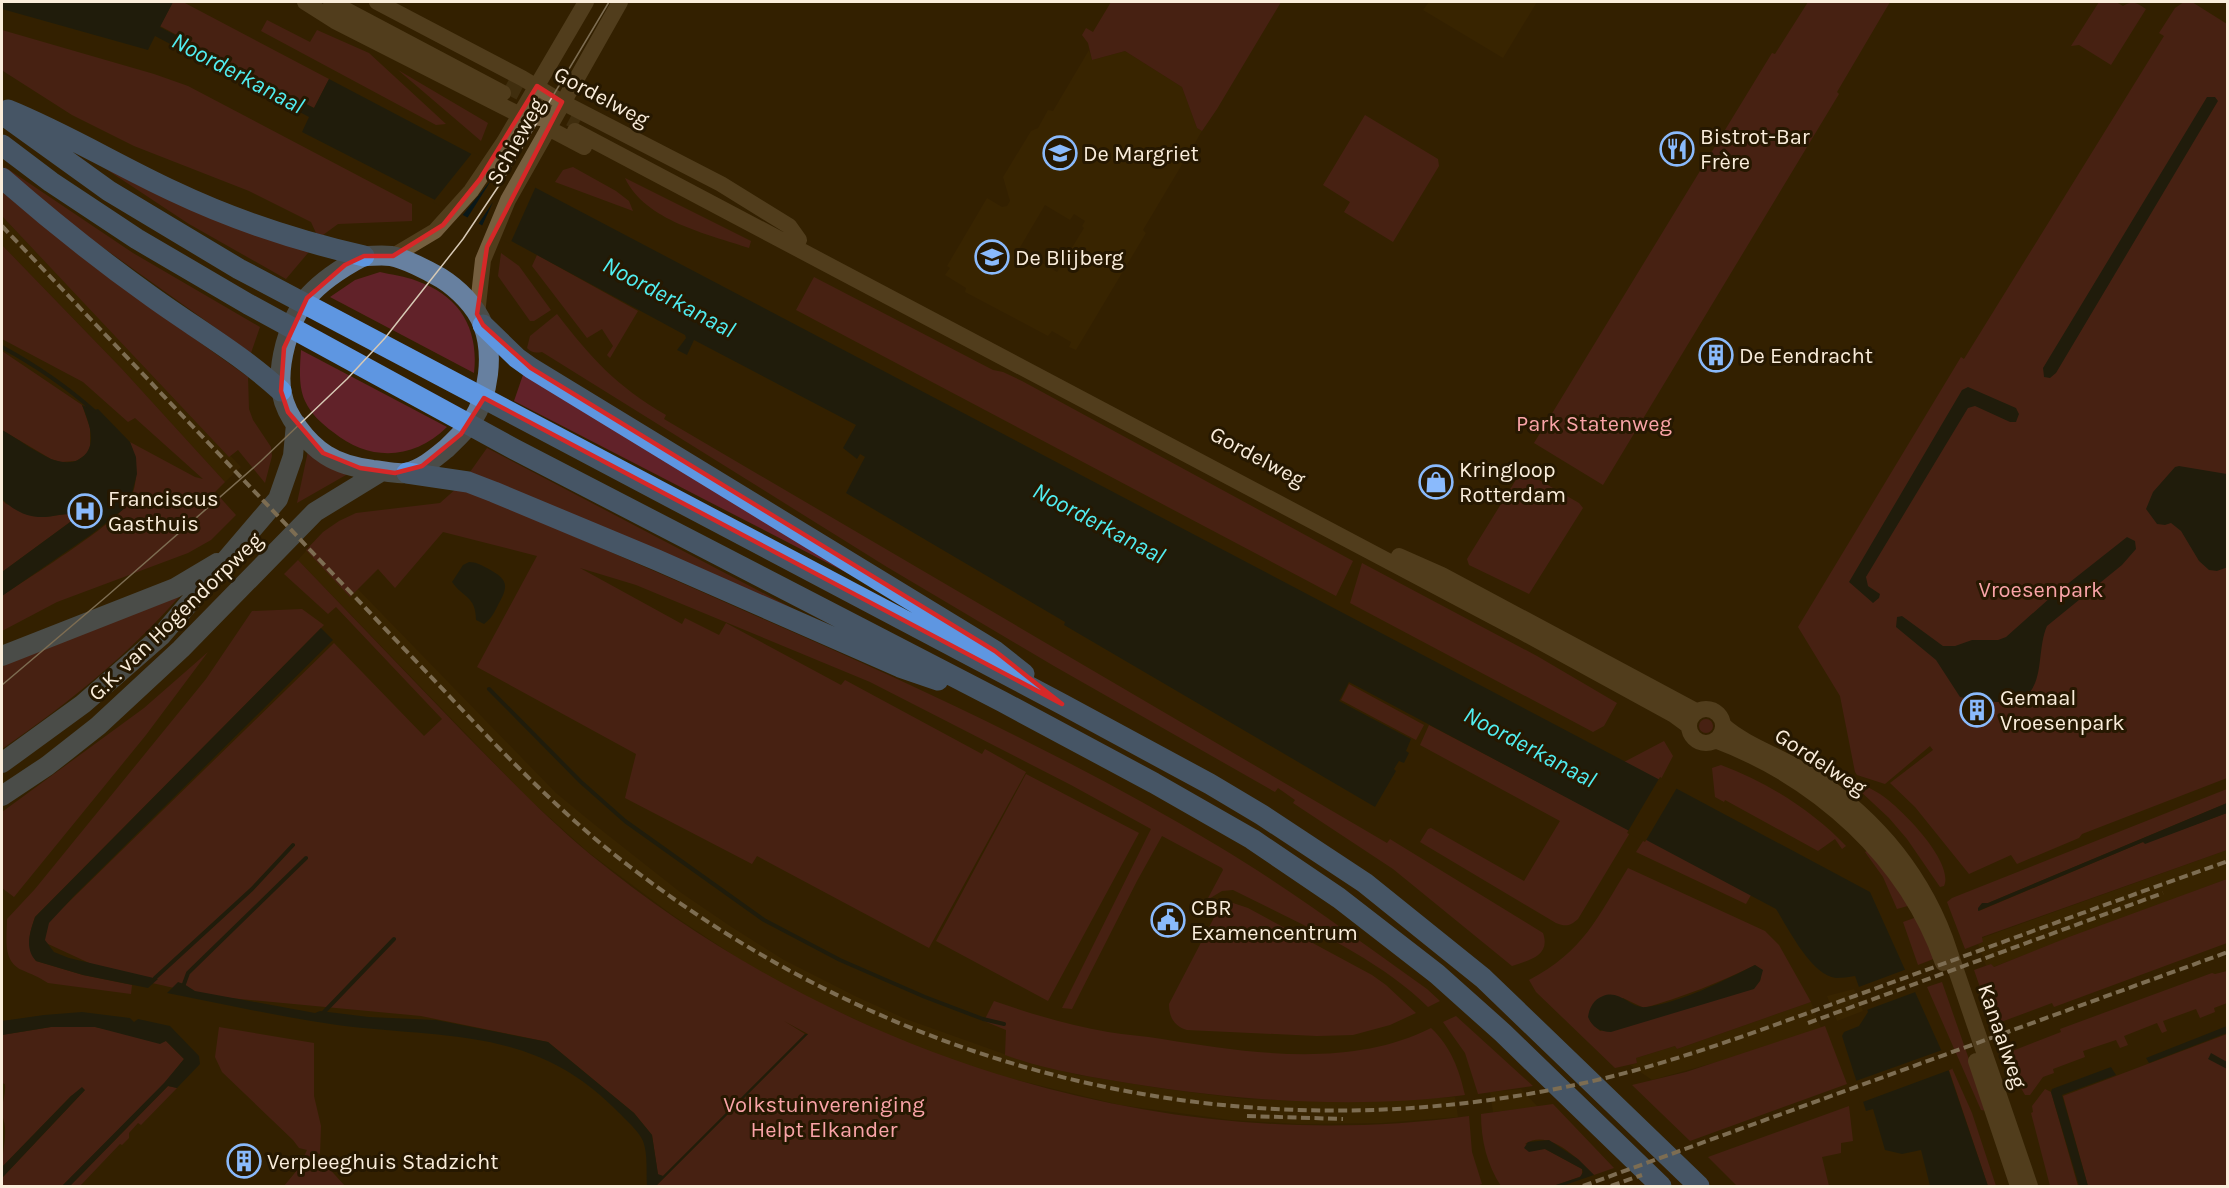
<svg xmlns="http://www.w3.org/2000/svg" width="2229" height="1188" viewBox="0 0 2229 1188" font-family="Karla,sans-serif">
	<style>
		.built { fill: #3f2800; fill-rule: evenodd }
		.green { fill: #612229; fill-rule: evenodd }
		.water { fill: #0a1819 }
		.pier { fill: #332000 }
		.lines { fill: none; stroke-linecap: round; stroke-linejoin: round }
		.stream { stroke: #0a1819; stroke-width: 4 }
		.secondary-tunnel { stroke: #513f21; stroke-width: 16; stroke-dasharray: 16 8; stroke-linecap: butt }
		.secondary { stroke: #755f3f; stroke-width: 16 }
		.primary { stroke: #6780a0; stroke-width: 20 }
		.highway { stroke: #5e96e1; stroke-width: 21 }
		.tram { stroke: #d7c9b5; stroke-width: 1.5 }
		.rail { stroke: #d7c9b5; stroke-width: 4; stroke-dasharray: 9 4.5; stroke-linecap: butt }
		.marked { fill: none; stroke: #d62828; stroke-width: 4.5; stroke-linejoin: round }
		.labels { text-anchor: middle; stroke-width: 6; stroke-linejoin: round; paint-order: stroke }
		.street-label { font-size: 22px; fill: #faeddb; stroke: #261801 }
		.poi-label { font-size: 22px; fill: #faeddb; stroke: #261801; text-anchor: start }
		.park-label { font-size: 22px; fill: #faa4a8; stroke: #261801 }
		.water-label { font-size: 24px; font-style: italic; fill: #51edf0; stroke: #261801 }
	</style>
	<rect width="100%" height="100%" fill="#332000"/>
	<path class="built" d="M1429,2H1537L1503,58L1423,10Z
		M1089,50L1092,60L1125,51L1182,87L1197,128L1202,131L1143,230L1146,233L1076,350L1069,347L1071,342L1052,331L1048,336L965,292L966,288L945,275L950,268L947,266L987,198L1002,207L1007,206L1010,201L1003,177L1031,131L1038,128L1048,110L1053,111ZM1045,205L1070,220L1074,214L1085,221L1082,226L1084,228L1057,272L1019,249Z
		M2,216L241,467L225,482L122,369L2,245Z
		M313,543L556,793L595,825L680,892L730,926L784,960L857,997L906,1019L1021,1060L1079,1075L1165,1089L1246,1099L1361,1102L1455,1097L1458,1117L1382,1123L1299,1124L1231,1120L1120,1105L1001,1076L943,1057L906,1043L794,991L739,959L671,914L588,852L530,800L298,560Z
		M2227,850V879L1993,967L1991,964L1986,966L1978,944L1983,942L1982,938Z
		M1854,989L1863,1011L1837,1021L1827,996Z
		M1811,1002L1821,1028L1728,1059L1652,1080L1630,1065L1637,1063L1636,1058L1675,1046L1677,1049Z
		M1521,1089L1538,1107L1493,1112L1490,1092Z"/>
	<path class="green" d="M173,2H183L329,79L314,108L160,26Z
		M1111,2H1281L1217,109L1202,131L1197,128L1182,87L1125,51L1092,60L1088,43L1082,35L1086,28L1093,32Z
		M1808,2H1890L1837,92L1839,94L1603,485L1534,443L1772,53L1775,54Z
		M2099,2H2116L2123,6C2133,0 2137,3 2146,9L2111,65L2079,45L2071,46Z
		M2184,2H2192L2227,24V778L2082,834L2079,838L2017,864L2011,855L1969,874L1915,807L1890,783L1933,750L1930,746L1885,784L1857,775L1855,772L1840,696L1798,627L1961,357L1964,359L2164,36L2159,33L2175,8Z
		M267,20L310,42L317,30L369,53L446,124L436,125L261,31Z
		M2,30L154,74L188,86L412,204V221L338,224L323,235L316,233L311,222L249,191L134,146L72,115L3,71Z
		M398,70L488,123L481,141Z
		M1365,115L1438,159L1439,166L1393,242L1344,212L1350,202L1323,185Z
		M56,136L313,247L286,279L189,224Z
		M2,165L133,253L260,327L251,353L70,224Z
		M573,167L616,191L629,201L633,211L555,182L563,170Z
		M625,178L751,241L749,248C708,234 645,221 625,178Z
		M2,192L96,268L248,377L249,409L253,420L271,447L272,456L265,483L238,450L229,457L2,216Z
		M2,245L122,369L225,482L215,492L236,515L211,540L188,553L57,602L2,631V596C26,579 120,522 130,500C139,482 137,460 130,442L195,477L203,479L135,418L128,422L83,382L2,339Z
		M501,253L519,266L551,310L534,321H530L498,276Z
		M537,255L638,311L610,358L607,355L613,346L602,329L587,338L532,266Z
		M380,272C392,275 405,276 417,281C460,296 479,329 474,373L330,297L355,280Z
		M814,277L993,370L1003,372L1022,381L1353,561L1336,596L796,310Z
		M557,314C592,359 615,385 666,415L664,419L1387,843L1390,839L1398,844L1543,933C1551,956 1529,960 1512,966L1393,869L1293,803L1295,800L1278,788L1275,792L1054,666L887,567L542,352C535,353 532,353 527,348L530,336Z
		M301,350L447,427C413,460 370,462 333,432C322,424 311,414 305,401C298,386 300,366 301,350Z
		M2,351L82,405L90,428V446L87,454L76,461L61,462L51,459L2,430Z
		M525,369L878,589L514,401Z
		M487,448L809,617L470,472Z
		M308,451L353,471L297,503Z
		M1522,470L1579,503L1583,508L1529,594L1469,565L1467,559Z
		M458,487C558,529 657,572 756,616C914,685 1070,757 1218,846C1290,889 1358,940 1427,989L1440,1001L1428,1007C1376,956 1298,923 1233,890L1222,891L1207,900L1223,870L1222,868L1162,836L1137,881L1072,1009L1062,1008L1151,829L1071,785L870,682L636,585L580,568L682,624L685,618L719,635L726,623L841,685L845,680L982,754L985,749L1026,772L929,948L757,856L752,864L625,798L636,754L477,667L537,556L443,532L395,588L378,569L350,597L306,550L323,532L339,521L356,513L440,503Z
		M2,500L6,504L45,517L65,514L77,517L2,572Z
		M298,560C353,617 408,675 463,732C505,774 545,817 591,855C834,1053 1155,1159 1469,1116L1472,1152L1482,1184L1476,1186H656L808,1034L784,1021L805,1034L663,1176L658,1175L652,1135L634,1113L548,1042L421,1016L209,996L113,974L33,937L334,643L424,736L442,719L336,607L328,614L284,574Z
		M1362,563L1537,656L1617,703L1604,726L1593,732L1350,603Z
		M185,590C132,652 69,703 2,749V666L59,640Z
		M302,609L324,625L35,917C29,935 26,944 36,961L83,975L132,985L131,994L48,983C39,977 31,974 22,970C2,961 7,938 7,919L35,889L206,679L252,611Z
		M208,652L146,735L14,897L2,888V812L144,708Z
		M1349,684L1424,725L1416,740L1341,700Z
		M1699 726a7 7 0 1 1 14 0a7 7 0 1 1-14 0Z
		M1429,725L1631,831L1578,919C1570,926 1566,927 1556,923L1420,842L1428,829L1431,828L1524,881L1560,821L1420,745Z
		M1664,741L1673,756L1660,781L1624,762Z
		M1721,765C1767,782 1813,811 1846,846L1842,849L1835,839L1818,851L1725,800L1724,802L1715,797L1712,768Z
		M1026,774L1139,833L1048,1001L936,941Z
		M1843,775C1855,781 1869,787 1880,794C1899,806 1955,862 1944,886L1940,887L1907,839L1889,818Z
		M2227,789V803L1988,903L1982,904L1979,911L2143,842L2145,843L2227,813V850L1982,937L1983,942L1965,949L1947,902L1952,898Z
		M1645,838L1751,895L1746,904L1636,852Z
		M1872,848L1911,905L1897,909L1883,877L1865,852Z
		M1628,868L1765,931L1779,945L1811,1002L1677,1049L1675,1046L1636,1058L1637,1063L1615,1068L1536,992L1529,980C1584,951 1597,918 1628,868ZM1755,965L1762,970L1760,981L1600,1031L1590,1021L1623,998L1644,1008C1682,997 1719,983 1755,965Z
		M2227,879V943L2054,1007L2052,1003L1993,1025L1974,970L1991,964L1994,967L2069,937Z
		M1230,902L1248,908L1372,975L1386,985L1416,1013L1390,1025L1353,1035L1317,1036L1187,1030C1174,1026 1169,1017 1169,1004L1219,908Z
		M1917,917L1936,958L1918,965L1903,922Z
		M2227,971V1003L2214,1008L2215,1012L2200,1018L2196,1009L2163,1021L2167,1031L2162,1033L2157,1023L2124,1036L2128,1045L2120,1048L2116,1040L2083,1051L2085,1057L2053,1069L2054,1073L2043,1077L2030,1095H2025L2002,1055L2061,1032L2060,1029L2212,973L2215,974Z
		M1942,982L1987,1111L1981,1110L1927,987Z
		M994,1001C1031,1014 1069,1025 1108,1032C1126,1035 1144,1036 1162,1039C1249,1053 1350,1069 1431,1028C1451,1047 1459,1069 1465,1095C1359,1109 1240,1101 1134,1084C1090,1077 1046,1070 1005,1055L1006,1030L984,1021Z
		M1456,1016L1533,1086L1478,1094L1465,1053L1443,1022Z
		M1825,1026L1847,1084L1690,1141L1632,1085L1686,1072Z
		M51,1027H95L166,1041L184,1059L165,1083L62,1186H2V1178L85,1090L71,1096L2,1167C2,1154 6,1141 5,1128C5,1121 1,1116 2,1108C3,1100 6,1093 5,1084L2,1083V1035Z
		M219,1027L314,1043V1096L321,1126L320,1154L315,1153L345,1186H284L298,1169L307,1150L299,1148L293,1140L222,1072L215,1057Z
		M2227,1034V1186H2088L2063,1096Z
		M1952,1068L1972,1113L1996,1186H1988L1949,1070Z
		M168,1086L177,1088L141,1125L138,1123L129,1133V1138L122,1145L120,1144L80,1186H70Z
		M2045,1089L2051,1092L2078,1186H2050L2031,1113L2033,1112L2032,1106Z
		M1553,1104L1614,1168L1594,1175C1578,1159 1549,1128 1525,1144L1545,1149L1582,1169V1176L1553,1186H1501C1487,1165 1481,1140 1481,1114Z
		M1849,1106L1853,1141L1841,1143V1153L1822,1157L1829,1186H1737L1708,1157Z"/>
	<path class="water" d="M2,2H173L160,27L304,103L314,108L329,79L1681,791L1870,892L1943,1054L1988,1186H1930L1921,1150L1902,1154L1885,1150L1873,1109L1866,1111L1842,1036L1844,1032L1859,1026L1868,1012L1855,976C1849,977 1842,978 1836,978C1811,975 1788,928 1776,909L1349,682L1339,701L1411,739L1406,751L1409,753L1404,763L1399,761L1394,769L1396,771L1375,807L1064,625L1065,622L846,493L865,457L860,454L857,459L843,448L856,425L694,340L687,355L677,350L686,338L685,335L437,201L302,132L309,117L155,36L148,50L2,9Z
		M2207,97H2215L2218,101L2056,373L2050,378L2044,377L2043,368Z
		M1968,387L2016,408L2019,414L2016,422H2010L1975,406L1968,408L1866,577L1868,586L1880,594L1879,598L1873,603L1849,582L1962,390Z
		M82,405L94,410L98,409L130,442L136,457L137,474L130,501L125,508L92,534L2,596V572L77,517C67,511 56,517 45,517C28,518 14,511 2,499V430C18,439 34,451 51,459C59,462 70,464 78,460C100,448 89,423 82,405Z
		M2179,466L2227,474L2228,567L2217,571L2209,570L2199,561L2181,531L2171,523L2165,525L2157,524L2146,509L2153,492L2175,467Z
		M2127,537L2135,541L2136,549L2122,565L2047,626C2034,656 2050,703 2001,702C1988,702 1972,701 1960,697L1936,660L1896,627L1897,617L1902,616L1943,646H1955L1972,640H1998L2006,637L2051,597Z
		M469,562C476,562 481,565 487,568C507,579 510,584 498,605C494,613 491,619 484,624L476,620C476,596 463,598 452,582L463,565Z
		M321,628L333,640L74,896L49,923L45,940L54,952L69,958L158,979L148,988L83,975L36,961C24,948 30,932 35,917Z
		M2227,803V813L2145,844L2143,842L1978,911V908L1982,903H1988Z
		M1755,965L1763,970L1760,981L1754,989L1611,1032C1600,1032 1592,1027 1588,1017C1589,1008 1594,999 1603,996C1620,989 1631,1009 1646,1007C1682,1002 1723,981 1755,965Z
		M178,982L184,984L195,991L315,1013L320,1011L369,1017L436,1020L548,1042L634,1113L652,1135L658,1174L663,1176L805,1034H808L656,1186H647C646,1173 648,1154 643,1141C639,1131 621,1115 613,1107C531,1026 442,1039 337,1025C280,1017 224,1004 167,993Z
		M82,1012L130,1018L134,1022L138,1019L170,1026L199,1056L200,1064L177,1088L168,1086L70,1186H62L164,1083L184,1059L166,1041L160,1044L95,1027H51L2,1035V1021L44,1015Z
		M2227,1026V1033L2149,1063L2146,1058Z
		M2211,1053L2227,1062V1069L2208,1059Z
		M2111,1067L2116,1075L2062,1095L2088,1186H2079L2051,1092L2052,1089Z
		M82,1087L85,1090L2,1178V1167L71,1096Z
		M1549,1140L1578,1159L1594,1175L1562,1186H1553L1580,1177L1583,1172L1582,1169L1545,1149L1529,1152L1524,1148L1528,1142Z"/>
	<path class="pier" d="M473,152L536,186L510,244L481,228L493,202L477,226L466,220L492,179L461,217L433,202Z
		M1660,777L1678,786L1645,842L1627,833Z
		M1907,969L1918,991L1864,1011L1856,988Z
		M1945,1049L1952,1069L1860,1103L1853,1082Z"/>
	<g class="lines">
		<path class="stream" d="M2,347C35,365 65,385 94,411
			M489,689L581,782L625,821L764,920L840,960L925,997L983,1019L1004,1024
			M155,978L252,889L293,845
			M184,984L188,973L306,858
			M324,1012L394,939"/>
		<path class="secondary-tunnel" d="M506,85L579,123"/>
		<path class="secondary" d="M305,2L335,21L520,115L541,118L555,116
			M331,2L503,93
			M377,2L522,78L562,102L721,184L789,226L799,240
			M548,128L584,147
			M575,131L1524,633L1674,715L1689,726
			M393,256L435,231L471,191L504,142L586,2
			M477,314L483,260L508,200L620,2
			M1399,556L1442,575L1696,711
			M1689 726a17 17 0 1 1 34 0a17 17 0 1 1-34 0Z
			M1723,725C1744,744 1777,755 1802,770C1868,809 1918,867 1945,938L2030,1186
			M1715,740C1818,779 1906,858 1943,963
			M1976,1061L2018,1186"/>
		<path class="primary" d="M364,256C373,256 382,255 391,256C404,258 429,271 441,278C457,288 476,306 483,325C494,354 489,395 472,421C465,431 456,439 447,448C435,458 421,470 405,473C394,474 384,471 373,470C357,468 340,464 326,455C307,443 286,416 282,394C276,367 289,321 306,299C321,281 343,267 364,256Z
			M2,656L175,588L217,563
			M2,763L83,704L161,636L278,499L293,456L296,424
			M2,796L47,766L98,726L181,649L315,512L382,471"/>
		<path class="highway" d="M8,110C65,133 117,165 173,191C234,220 298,241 364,256
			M2,114L109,191L239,269L1062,704L1210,784L1262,815L1365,883L1483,978L1699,1186
			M2,145L51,182L137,239L248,304L514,449L1003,702L1154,783L1252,839L1339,898L1437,974L1503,1033L1661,1186
			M2,178C50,220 100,260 152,297C195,328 242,355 281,391
			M483,325L517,358L531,368L995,651L1024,674
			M407,473L468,482L494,492L657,560L900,667L938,680"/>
		<path class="tram" d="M2,685L107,596L261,461L347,379L385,338L463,239L502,181L609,2"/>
		<path class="rail" d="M2,226L490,739C534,784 579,828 629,866C901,1075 1239,1157 1575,1085C1674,1064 1768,1027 1863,993C1984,949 2106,904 2228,861
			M1808,1023L2163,893
			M1247,1116L1343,1119
			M1583,1186L2228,952
			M1611,1186L1642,1175"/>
	</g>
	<path d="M0 0H2229V1188H0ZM537,86L562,102L487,247L477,314L483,325L531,368L995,651L1062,704L484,398L461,434L422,466L395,473L360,468L323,453L288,412L281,391L284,348L307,298L345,265L364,256H393L443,225L480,179Z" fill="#332000" fill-opacity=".55" fill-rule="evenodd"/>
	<path class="marked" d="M537,86L562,102L487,247L477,314L483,325L531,368L995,651L1062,704L484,398L461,434L422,466L395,473L360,468L323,453L288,412L281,391L284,348L307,298L345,265L364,256H393L443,225L480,179Z"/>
	<defs>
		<g id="restaurant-ring" transform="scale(1.725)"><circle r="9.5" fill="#261801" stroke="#8abafc" stroke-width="1.5"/><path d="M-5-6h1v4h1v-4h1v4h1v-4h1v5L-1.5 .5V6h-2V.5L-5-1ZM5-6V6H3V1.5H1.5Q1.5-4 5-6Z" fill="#8abafc"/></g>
		<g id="school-ring" transform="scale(1.725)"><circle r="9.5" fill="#261801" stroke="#8abafc" stroke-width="1.5"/><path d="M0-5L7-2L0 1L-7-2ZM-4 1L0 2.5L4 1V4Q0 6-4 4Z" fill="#8abafc"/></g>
		<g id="building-ring" transform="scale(1.725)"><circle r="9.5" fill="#261801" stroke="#8abafc" stroke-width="1.5"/><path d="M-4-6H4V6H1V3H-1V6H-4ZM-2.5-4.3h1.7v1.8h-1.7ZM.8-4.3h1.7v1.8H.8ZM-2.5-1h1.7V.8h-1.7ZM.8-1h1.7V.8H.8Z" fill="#8abafc"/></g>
		<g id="shop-ring" transform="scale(1.725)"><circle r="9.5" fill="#261801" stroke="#8abafc" stroke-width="1.5"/><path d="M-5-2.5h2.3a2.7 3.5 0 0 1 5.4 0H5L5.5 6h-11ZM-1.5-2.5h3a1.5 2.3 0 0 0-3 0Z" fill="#8abafc"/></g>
		<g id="hospital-ring" transform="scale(1.725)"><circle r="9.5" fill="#261801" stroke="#8abafc" stroke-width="1.5"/><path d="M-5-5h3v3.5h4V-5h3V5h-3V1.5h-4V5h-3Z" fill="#8abafc"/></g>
		<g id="civic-ring" transform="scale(1.725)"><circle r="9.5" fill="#261801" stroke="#8abafc" stroke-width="1.5"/><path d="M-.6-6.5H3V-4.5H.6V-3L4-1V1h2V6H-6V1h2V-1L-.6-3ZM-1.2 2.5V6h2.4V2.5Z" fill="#8abafc"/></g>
	</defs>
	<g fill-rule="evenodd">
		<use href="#restaurant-ring" x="1677" y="149"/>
		<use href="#school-ring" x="1060" y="153"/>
		<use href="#school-ring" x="992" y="257"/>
		<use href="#building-ring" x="1716" y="355"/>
		<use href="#shop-ring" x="1436" y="482"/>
		<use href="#hospital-ring" x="85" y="511"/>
		<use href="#building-ring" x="1977" y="710"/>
		<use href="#civic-ring" x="1168" y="920"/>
		<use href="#building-ring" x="244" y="1161"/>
	</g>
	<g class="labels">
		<g class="street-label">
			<text transform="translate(602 96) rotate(28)" y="8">Gordelweg</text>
			<text transform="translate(515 141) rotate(-61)" y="8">Schieweg</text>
			<text transform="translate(1258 456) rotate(28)" y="8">Gordelweg</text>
			<text transform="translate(175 616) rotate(-44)" y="8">G.K. van Hogendorpweg</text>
			<text transform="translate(1821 761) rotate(33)" y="8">Gordelweg</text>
			<text transform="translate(2003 1036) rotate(71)" y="8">Kanaalweg</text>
		</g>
		<g class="poi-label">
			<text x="1700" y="144">Bistrot-Bar<tspan x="1700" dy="25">Frère</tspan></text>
			<text x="1083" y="161">De Margriet</text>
			<text x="1015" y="265">De Blijberg</text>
			<text x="1739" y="363">De Eendracht</text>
			<text x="1459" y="477">Kringloop<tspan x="1459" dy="25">Rotterdam</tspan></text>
			<text x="108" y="506">Franciscus<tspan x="108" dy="25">Gasthuis</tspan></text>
			<text x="2000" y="705">Gemaal<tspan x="2000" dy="25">Vroesenpark</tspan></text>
			<text x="1191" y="915">CBR<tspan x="1191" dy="25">Examencentrum</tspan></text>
			<text x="267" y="1169">Verpleeghuis Stadzicht</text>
		</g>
		<g class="park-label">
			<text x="1594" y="431">Park Statenweg</text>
			<text x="2041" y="597">Vroesenpark</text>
			<text x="824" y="1112">Volkstuinvereniging<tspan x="824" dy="25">Helpt Elkander</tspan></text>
		</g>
		<g class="water-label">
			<text transform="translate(238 73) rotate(28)" y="8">Noorderkanaal</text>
			<text transform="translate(669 297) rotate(28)" y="8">Noorderkanaal</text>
			<text transform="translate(1099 523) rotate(28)" y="8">Noorderkanaal</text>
			<text transform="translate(1530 747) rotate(28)" y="8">Noorderkanaal</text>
		</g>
	</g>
	<rect width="2229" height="1188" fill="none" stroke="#faeddb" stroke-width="6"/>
</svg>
